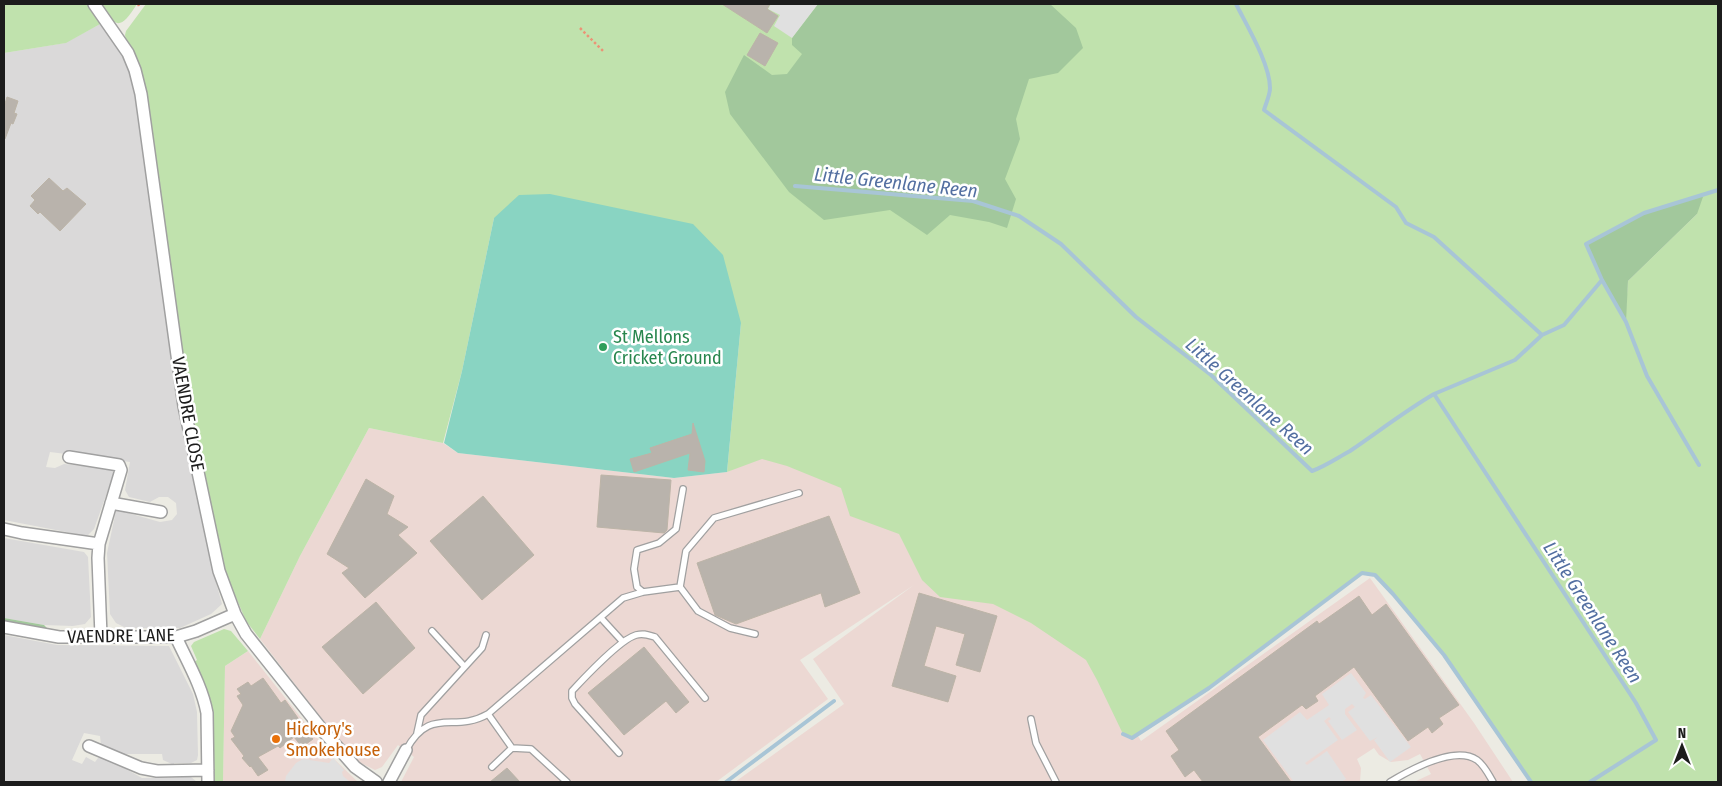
<svg xmlns="http://www.w3.org/2000/svg" width="1722" height="786" viewBox="0 0 1722 786" font-family="'Fira Sans Condensed',sans-serif">
	<style>
		.residential { fill: #dad9d9 }
		.commercial { fill: #ecd8d3 }
		.grass { fill: #c0e2ad; fill-rule: evenodd }
		.forest { fill: #a2c89c }
		.pitch { fill: #89d4c2 }
		.parking { fill: #e0e0e0 }
		.lines { fill: none; stroke-linecap: round; stroke-linejoin: round }
		.stream { stroke: #a8c5d6; stroke-width: 4 }
		.building { fill: #b9b3ac; stroke: #bcb4a7 }
		.service-casing { stroke: #a0a0a0; stroke-width: 8 }
		.minor-casing { stroke: #a0a0a0; stroke-width: 14 }
		.path { stroke: #eb9376; stroke-width: 2.5; stroke-dasharray: 2.5 2.5; stroke-linecap: butt }
		.service { stroke: #fff; stroke-width: 5.5 }
		.minor { stroke: #fff; stroke-width: 11 }
		.leisure-dot { fill: #2e9e5b; stroke: #fff; stroke-width: 2 }
		.food-dot { fill: #e8710a; stroke: #fff; stroke-width: 2 }
		.labels { text-anchor: middle; stroke-width: 5; stroke-linejoin: round; paint-order: stroke }
		.leisure-label { font-size: 18px; fill: #27864d; stroke: #fff; text-anchor: start }
		.street-label { font-size: 18px; fill: #1c1c1c; stroke: #fff }
		.food-label { font-size: 18px; fill: #c56008; stroke: #fff; text-anchor: start }
		.water-label { font-size: 19px; font-style: italic; fill: #536fa1; stroke: #fff }
	</style>
	<rect width="100%" height="100%" fill="#ecebe3"/>
	<path class="residential" d="M102,23L117,43L129,66L136,92L203,518L212,568L222,604L211,614L180,628H126L116,623L110,614L107,553L116,511H121L160,522L172,520L177,514L176,503L168,497H159L150,502L129,497L125,490L130,462L50,452L46,467L55,468L64,464L112,469L114,473L94,529L87,536L4,520V53L65,43Z
		M4,538L84,552L88,557L91,617L85,624L73,626L44,625L4,618Z
		M4,635L57,645L169,646L193,694L197,712L198,755L197,760L191,763H174V765L163,760L162,754H123V757L101,745L100,736L84,733L72,760L82,764L86,757L95,762L98,758L105,757L142,778L191,777L197,782H4V726L5,722L4,721Z"/>
	<path class="commercial" d="M369,428L443,443L458,453L674,478L727,472L764,455L844,483L996,600L1091,659L1141,741L1370,578L1474,723L1513,782H1414L1431,774L1420,754L1408,760L1391,762L1379,755L1374,748L1357,759L1361,768L1360,782H735L844,704L813,659L914,585L800,660L828,699L716,782H401L414,757L398,745L382,767L375,770L361,763L343,746L260,639L300,556Z
		M248,651L333,758L358,782H223L225,666Z"/>
	<path class="grass" d="M4,4H91L102,23L66,43L4,53Z
		M99,4H137C120,31 116,28 99,4Z
		M146,4H1718V782H1531L1444,655L1393,594L1375,575L1363,573L1209,688L1132,738L1123,734L1097,680L1086,660L1031,623L993,604L940,597L922,580L899,534L850,516L841,488L787,466L762,459L727,472L741,323L494,218L462,371L443,443L369,428L300,556L260,639L246,621L224,569L188,405L125,35L126,31ZM1644,213L1697,214L1628,281L1625,321L1602,280L1586,245Z
		M224,629L231,631L248,651L225,666L223,782H213L210,702L205,687L194,662L197,660L191,646L194,642Z"/>
	<path class="forest" d="M818,4H1050L1076,28L1083,48L1058,73L1029,79L1016,119L1020,139L1005,179L1016,199L1007,228L989,222L950,215L927,235L890,210L824,220L789,192L730,114L725,92L744,55L772,75L787,74L802,54L792,45V38Z
		M1704,194L1697,214L1628,281L1626,322L1602,280L1586,244L1644,213Z
		M4,618L44,625L47,628L43,631L4,623Z"/>
	<path class="pitch" d="M550,194L693,224L723,255L741,323L727,472L674,478L458,453L444,443L462,371L494,218L519,195Z"/>
	<path class="parking" d="M771,4H818L792,38L774,26L780,15L768,9Z
		M1351,673L1366,693L1363,698L1365,699L1371,695L1411,747L1390,762L1374,740L1378,737L1370,741L1348,712L1355,707L1352,704L1345,709V714L1357,730L1342,740L1328,721L1331,719L1329,717L1324,721L1338,740L1305,763L1307,765L1327,751L1346,779L1341,782H1294L1263,740L1300,712L1307,720L1329,705L1322,694Z
		M333,758L344,770L342,772L343,776L350,782H285L286,776L296,763L303,759L329,763Z"/>
	<g class="lines">
		<path class="stream" d="M1236,4C1247,26 1270,64 1270,88C1270,95 1266,103 1264,110L1396,207L1406,223L1434,237L1542,335
			M795,186L973,201L1019,216L1061,244L1136,317L1211,375L1312,471C1326,466 1337,458 1350,451C1378,432 1405,411 1434,394L1636,703L1656,740L1590,782
			M1434,394L1515,360L1542,335L1564,325L1602,280
			M1699,465L1647,376L1626,322L1602,280L1586,244L1644,213L1718,190
			M1123,734L1132,738L1209,688L1362,573L1375,575L1393,594L1444,655L1531,782
			M726,782L834,701"/>
	</g>
	<path class="building" d="M722,4H770L767,9L778,16L767,33Z
		M760,33L778,43L765,66L747,55Z
		M7,97L18,101L14,113L17,114L13,124L11,123L5,139H4V107Z
		M49,178L63,191L67,188L86,204L60,231L40,212L38,214L30,206L35,200L31,196Z
		M693,423L705,461L704,472L688,470L690,453L634,472L630,459L652,453L650,448L692,434Z
		M601,475L671,480L667,530L664,533L597,527Z
		M366,479L394,496L387,514L408,527L398,535L417,553L365,598L342,573L349,568L327,554Z
		M483,496L534,555L482,600L430,541Z
		M829,516L860,593L825,607L821,593L736,624L715,615L697,563Z
		M919,593L997,616L980,672L956,665L965,634L936,626L924,666L956,676L948,702L892,686Z
		M1359,596L1372,615L1386,604L1459,705L1439,718L1443,724L1432,733L1428,727L1408,741L1354,667L1315,696L1318,701L1306,709L1302,705L1258,737L1291,782H1203L1194,770L1185,777L1171,756L1179,750L1166,731L1317,621L1319,624Z
		M376,602L415,648L363,694L322,647Z
		M644,647L689,702L676,713L666,701L624,735L588,693Z
		M263,678L281,703L285,700L313,739L302,747L294,737L280,748L278,746L258,757L268,770L258,776L251,766L250,767L242,758L244,756L231,739L235,737L231,731L243,705L237,696L241,694L237,689L248,682L251,686Z
		M507,768L520,782H490Z"/>
	<g class="lines">
		<g class="service-casing">
			<path id="service" d="M643,592L637,587L634,569L637,550L659,543L676,529L683,489
				M601,618L623,642
				M432,631L464,666
				M755,634L730,628L698,611L680,587L686,551L714,518L799,493
				M488,714L512,748L492,767
				M1031,719L1036,743L1056,782
				M417,733L421,715L482,648L486,635
				M512,748L531,749L567,782
				M406,750C431,705 453,734 488,714L623,598L643,592L680,587
				M619,753L575,704L572,698V691C584,678 621,639 636,635C644,633 648,635 655,637L705,698
				M1390,782C1410,770 1455,745 1477,760C1484,765 1489,775 1493,782"/>
		</g>
		<g class="minor-casing">
			<path id="minor" d="M94,4L128,53L135,70L141,94L184,406L219,571L235,614L246,634L324,732L355,767L376,782
				M69,457L119,465L121,470L99,544L98,558L101,636
				M111,503L161,512
				M4,529L22,533L99,544
				M4,627L59,637H176L196,631L235,614
				M176,637C187,661 202,686 207,713L208,782
				M89,746L141,768L157,771L208,770
				M389,782L406,750"/>
		</g>
		<path class="path" d="M138,4L139,6
			M580,28L604,52"/>
		<use href="#service" class="service"/>
		<use href="#minor" class="minor"/>
	</g>
	<circle class="leisure-dot" cx="603" cy="347" r="5"/>
	<circle class="food-dot" cx="276" cy="739" r="5"/>
	<g class="labels">
		<g class="leisure-label">
			<text x="613" y="343">St Mellons<tspan x="613" dy="21">Cricket Ground</tspan></text>
		</g>
		<g class="street-label">
			<text transform="translate(188 414) rotate(80)" y="6">VAENDRE CLOSE</text>
			<text transform="translate(121 636) rotate(-1)" y="6">VAENDRE LANE</text>
		</g>
		<g class="food-label">
			<text x="286" y="735">Hickory's<tspan x="286" dy="21">Smokehouse</tspan></text>
		</g>
		<g class="water-label">
			<text transform="translate(896 182) rotate(6)" y="7">Little Greenlane Reen</text>
			<text transform="translate(1250 396) rotate(42)" y="7">Little Greenlane Reen</text>
			<text transform="translate(1593 612) rotate(57)" y="7">Little Greenlane Reen</text>
		</g>
	</g>
	<rect width="1722" height="786" fill="none" stroke="#1c1c1c" stroke-width="10"/>
	<g transform="translate(1682 746)" stroke="#ffffff" stroke-width="4" paint-order="stroke">
	<path d="M0-4L9 19L0 12L-9 19Z" fill="#1c1c1c"/>
	<text y="-8" font-size="14" font-weight="bold" text-anchor="middle" fill="#1c1c1c">N</text>
	</g>
</svg>
